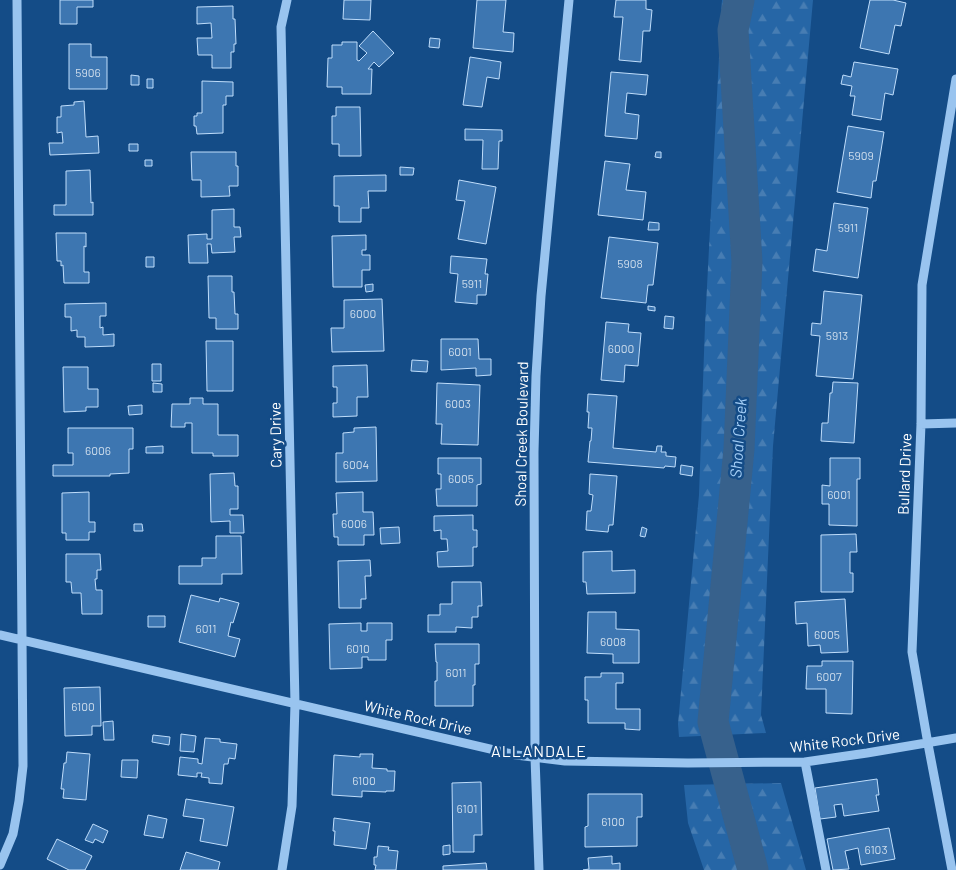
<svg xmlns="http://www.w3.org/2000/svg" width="956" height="870" viewBox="0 0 956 870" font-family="Barlow,sans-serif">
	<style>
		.forest { fill: url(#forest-firs) }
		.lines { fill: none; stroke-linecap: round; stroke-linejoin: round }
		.river { stroke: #37618c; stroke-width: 31 }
		.building { fill: #3d76b1; stroke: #bfddfb }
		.minor { stroke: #99c4ef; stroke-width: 9 }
		.labels { text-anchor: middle; stroke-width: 5; stroke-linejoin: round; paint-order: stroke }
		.number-label { font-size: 12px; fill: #ceddec }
		.street-label { font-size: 15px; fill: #fff; stroke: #144c87 }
		.water-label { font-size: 16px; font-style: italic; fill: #a4cef6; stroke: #144c87 }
		.neighbourhood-label { font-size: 16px; letter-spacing: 1px; fill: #fff; stroke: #144c87 }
	</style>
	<defs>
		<pattern id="forest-firs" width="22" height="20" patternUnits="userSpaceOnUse" patternTransform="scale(1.25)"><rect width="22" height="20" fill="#2666a6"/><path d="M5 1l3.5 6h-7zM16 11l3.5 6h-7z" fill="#477db3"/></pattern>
	</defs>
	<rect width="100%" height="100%" fill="#144c87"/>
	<path class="forest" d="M722,0H813L773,446L761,715L766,733L679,737L678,724L699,495L705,325Z
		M781,783L806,870H704L688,823L684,785Z"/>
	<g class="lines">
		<path class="river" d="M739,0L733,30L747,262L739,449L713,722L753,870"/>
	</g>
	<path class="building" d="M60,0H93V7H77V24H60Z
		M344,0H371L370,20L343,19Z
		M477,0H506L503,32L514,33L513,52L473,48Z
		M616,0H646V9L652,10L650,31H643L641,62L619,60L623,17H614Z
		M870,0H893L906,3L901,26L895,25L889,54L860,48Z
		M233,6V19H235L236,44H234V52H231V68H212V55H198L197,38H212L211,23L197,24V7Z
		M373,31L394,53L379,67L374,62L368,69H372L371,94H342V87H327L328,58H332V45H342V42H357V60L359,61L367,53L359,46Z
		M430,38L440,39L439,48L429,47Z
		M69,44H91V57H107V89H69Z
		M470,57L501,62L499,79L487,77L482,107L463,105Z
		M854,62L898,69L893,95L885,93L881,120L852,115L855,96H850L852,86L841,84L843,75L851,77Z
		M611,72L648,75L646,95L627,93L625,113L639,115L637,139L605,136Z
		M131,75L139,76V85H131Z
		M147,79H153V88H147Z
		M202,81L233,82V96H226V105H223V133L197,134L196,126H194V116H197V113H202Z
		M84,101L86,137L98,136L99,153L50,155L49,143H63L62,132L57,133V117H61V106L74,105V102Z
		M336,107H360L361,156H339V144H332V116H336Z
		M848,126L884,132L876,181H873L871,198L837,192Z
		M465,129L502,130V141H499L498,169H482L483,140H465Z
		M129,144H138V151H129Z
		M191,152H236V166H238V186H229L230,196L201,197V180H192Z
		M656,152H661V158L655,157Z
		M145,160H152V166H145Z
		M605,161L630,164L626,190L646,192L643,220L598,215Z
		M400,167L414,168L413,175H400Z
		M90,170L91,203L93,202V215H54V205H66V171Z
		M386,175V191H368L369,208H361V222H339V206H334V176Z
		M459,180L496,187L486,244L458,239L465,201L456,200Z
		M834,203L868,208L858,278L813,271L816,249L827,251Z
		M234,209V227H240L241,237H234L235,252L212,253L211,244H207L208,263H189L188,235L207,234V239H212V210Z
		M649,222L659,223V230H648Z
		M56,233H86V247L84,246V272H89V283H64L63,265L61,266V261H57Z
		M366,235V250H362V255H370V270H362V287H333L332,236Z
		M609,237L658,243L653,285H648L646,303L601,298Z
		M451,256L487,259L485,274H488L486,295H477V304L455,302L458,274L450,273Z
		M146,257H154V267H146Z
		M208,276H232V292H234L235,314H238V329H216V318H209Z
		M373,284V291L366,292L365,285Z
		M824,291L862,295L853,379L816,376L820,336L811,335L812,323L821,324Z
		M382,299L384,351L332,352L331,328H344V300Z
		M106,303V316H100V328L103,327V335L114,334V346L85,347V337H77V330L71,331V317H65V304Z
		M648,306L655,307V311L648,310Z
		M665,316L674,317L673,329L664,328Z
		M606,322L629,324L628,332L641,333L638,366L625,365L624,382L601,380Z
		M441,339H478L479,359H491V375L476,376V368L441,370Z
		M206,341H233V391H207Z
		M412,360L428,361L427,372L411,371Z
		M152,364H161V381H152Z
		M367,365L368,397H357V416L333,417V403H337V387H333V366Z
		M63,367H88V389H98V407H86V411L64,412Z
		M833,382L858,383L854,443L821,441L822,423H828L830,393H832Z
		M153,383L162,384V392H153Z
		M437,383L480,385L478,445L441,444L442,424H436Z
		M588,394L617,396L613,448L656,452L657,446H662L661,452H666V456L676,457L675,467L665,466L664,468L588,462L590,441H591L592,428H588L589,412H587Z
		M190,398H203V404H218V435H238V456H213V453H192V423H185V427H171L172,404H190Z
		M142,405V414L129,415L128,406Z
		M376,427L377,481L336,482V453H343V433L354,432V428Z
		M68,428H133V449H129V473L110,474V476H53V465H73V453H68Z
		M163,446V453H146V447Z
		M438,458H481V484L477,485V506H437L436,489H441V474H438Z
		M830,458H860V479H857V526L829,525V504H822V485L830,486Z
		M681,465L693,467L692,476L680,474Z
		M234,473L235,486H238V509H230V515H243L244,533H230V521L211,522L210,474Z
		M590,474L617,476L613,525H609L608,532L586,530L587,511H591L593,495L589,494Z
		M89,492V522H95V532H89V540H66V533H62V493Z
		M363,492V512H373L374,535H364V545H338V537H334L333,514H337L336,493Z
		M473,515V530H477V547H473V566L438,567L437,552L448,551L447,539H441V530L434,531V516Z
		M134,524H142L143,531H134Z
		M399,527L400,543L381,544L380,528Z
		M642,527L647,529L645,537L640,536Z
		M856,534L857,552H850V573H853V592H821V535Z
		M216,536H241L242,574H222V584H179V566H202V558H216Z
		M612,551V571L635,570V593L587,594L586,582H583V552Z
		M66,554H100L101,570H97V579H95L96,590H102V614H82L81,593H72L71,582H66Z
		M370,560L371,576H365L366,599H361V608H339L338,561Z
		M452,582H481L482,606H478V617H472V628L456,627V632H428V615H440V604H452Z
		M191,595L219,602L220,598L239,603L233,623L231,622L228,636L240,639L235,657L179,642Z
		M845,599L848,652L821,653L820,645L808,646L807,623L796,624L795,602Z
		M588,612H616V629L639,630V663H613V654L587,653Z
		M148,616H165V627H148Z
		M361,623V631H367V623H392V640H386V660H368V657H362V668L330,669L329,624Z
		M435,644H479V664H475V685H473V706H435V681H437V662H436Z
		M822,661H853L852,714L826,713V689H806L807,666H822Z
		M601,673H623V683H616V709H640V730L625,729V723H588V700H585V677H601Z
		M100,687L101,726H92V735L65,736L64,688Z
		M113,721L114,740H104L103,722Z
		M181,734L196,736L194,752L180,751Z
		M153,735L170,737L169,745L152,742Z
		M205,738L220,739V742L237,744L235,759L229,758L228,764H224L222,784L209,783V778L201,777L202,773H197V777L178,775L180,757L198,759V763L202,764Z
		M67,752L90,754L86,800L63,798L64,789H61L64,763H66Z
		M360,754H373L372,768L387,769V771H395L394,791H386V792L362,791V797L332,795L334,755L360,757Z
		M122,760H138L137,778L121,777Z
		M877,779L879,795H876L879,811L844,816L842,804L834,805L836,817L820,819L815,788Z
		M481,782L482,835H474V852H453L452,783Z
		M588,794H642V817H637V846L585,847V827L588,826Z
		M186,799L234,807L227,846L200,841L204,819L183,816Z
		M148,815L167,819L163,838L144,835Z
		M334,818L370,823L366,849L334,845L335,831H333Z
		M93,824L108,831L103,843L95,839L93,843L85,840Z
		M889,828L895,859L861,865L858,848L845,851L849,869L833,870L827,839Z
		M57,839L92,856L85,870H69L47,859Z
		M450,845V854L443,855V846Z
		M378,846L389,847L388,850L398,851L396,870H375L376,865H374V857H377Z
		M186,852L220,862L218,870H180Z
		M612,856V864L620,863V870H583L589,869L588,858Z
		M486,863L487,870H443V866Z"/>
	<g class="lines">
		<path class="minor" d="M921,424L956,423
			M0,635L516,755L565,761L688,763L805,762L867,753L956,738
			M805,762L826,870
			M0,865L13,834L19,801L23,766L17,0
			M282,870L292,806L295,704L281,27L287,0
			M539,870L535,757L534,452L536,376L541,296L569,0
			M952,870L928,744L912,652L921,424L922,285L956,79"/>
	</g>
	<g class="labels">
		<g class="number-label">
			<text x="88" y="77">5906</text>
			<text x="861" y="160">5909</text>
			<text x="848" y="232">5911</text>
			<text x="630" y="268">5908</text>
			<text x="472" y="288">5911</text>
			<text x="363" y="318">6000</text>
			<text x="837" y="340">5913</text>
			<text x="621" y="353">6000</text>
			<text x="460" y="356">6001</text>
			<text x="458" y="408">6003</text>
			<text x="98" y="455">6006</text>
			<text x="356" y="469">6004</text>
			<text x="461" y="483">6005</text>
			<text x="839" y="499">6001</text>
			<text x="354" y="528">6006</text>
			<text x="206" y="633">6011</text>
			<text x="827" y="639">6005</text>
			<text x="613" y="646">6008</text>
			<text x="358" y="653">6010</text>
			<text x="456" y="677">6011</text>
			<text x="829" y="681">6007</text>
			<text x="83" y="711">6100</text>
			<text x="364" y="785">6100</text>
			<text x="467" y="813">6101</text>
			<text x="613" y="826">6100</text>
			<text x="876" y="854">6103</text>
		</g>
		<g class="street-label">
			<text transform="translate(522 434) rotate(-89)" y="5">Shoal Creek Boulevard</text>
			<text transform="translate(276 435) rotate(-91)" y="5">Cary Drive</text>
			<text transform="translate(905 474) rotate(-88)" y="5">Bullard Drive</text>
			<text transform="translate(418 718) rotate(13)" y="5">White Rock Drive</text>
			<text transform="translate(845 741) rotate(-7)" y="5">White Rock Drive</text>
		</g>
		<g class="water-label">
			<text transform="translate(738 438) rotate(-86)" y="6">Shoal Creek</text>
		</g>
		<g class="neighbourhood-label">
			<text x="539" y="757">ALLANDALE</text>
		</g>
	</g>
</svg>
